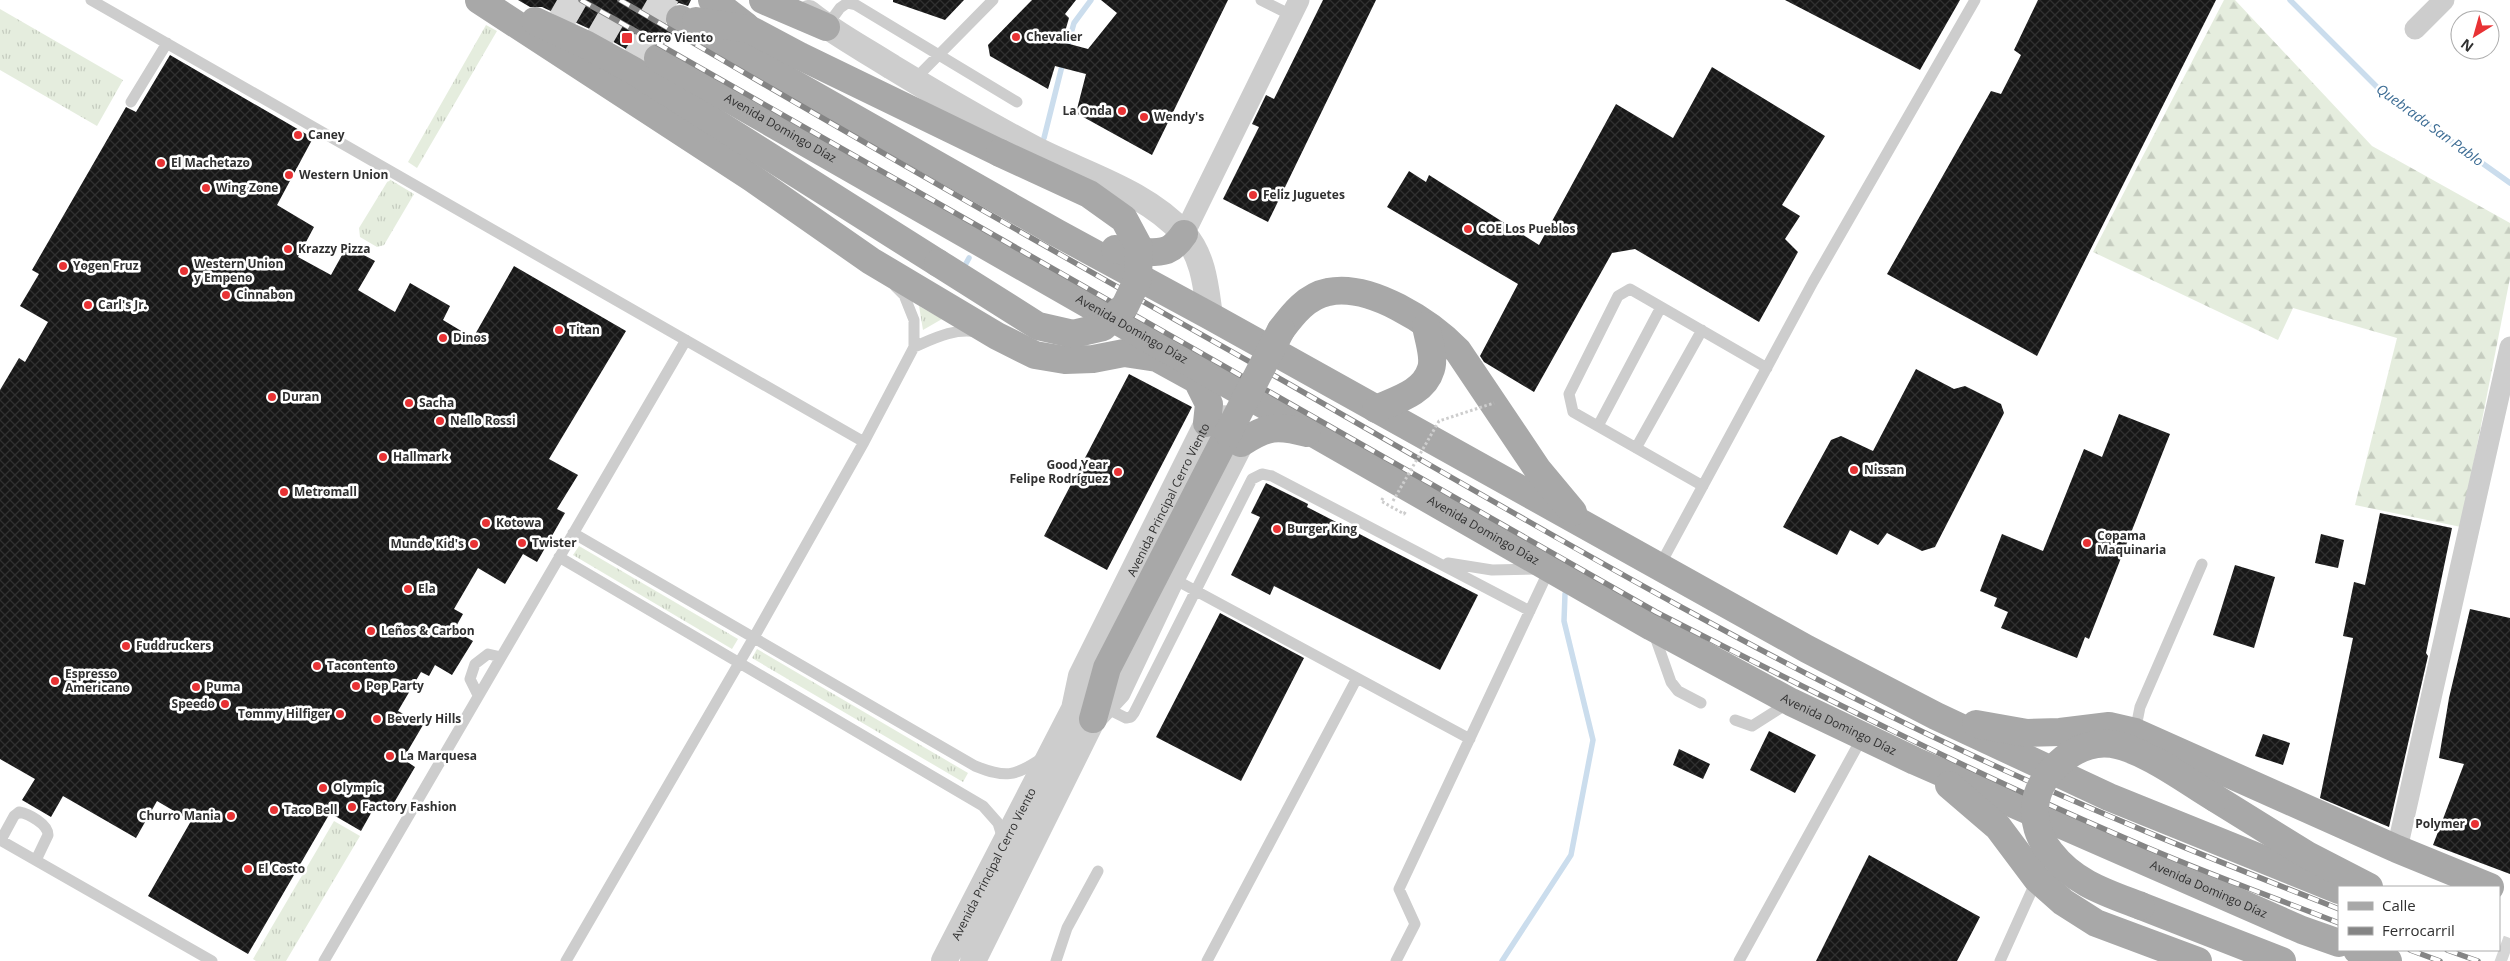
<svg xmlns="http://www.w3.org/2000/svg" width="2510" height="961" viewBox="0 0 2510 961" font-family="'Open Sans',sans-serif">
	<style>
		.grass { fill: url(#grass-tufts) }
		.forest { fill: url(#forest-firs) }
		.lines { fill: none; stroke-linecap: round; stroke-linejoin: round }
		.stream { stroke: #cbdded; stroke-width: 5.5 }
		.building { fill: url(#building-cross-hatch) }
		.primary-tunnel { stroke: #d6d6d6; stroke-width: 28; stroke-dasharray: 28 14; stroke-linecap: butt }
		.path { stroke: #cdcdcd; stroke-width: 3; stroke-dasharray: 2.5 2.5; stroke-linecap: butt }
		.service { stroke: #cdcdcd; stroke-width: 11 }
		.minor { stroke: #cdcdcd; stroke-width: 21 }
		.tertiary { stroke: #cdcdcd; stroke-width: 26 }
		.primary { stroke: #a8a8a8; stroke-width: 28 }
		.rail-casing { stroke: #858585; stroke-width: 5.5 }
		.rail { stroke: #fff; stroke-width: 4; stroke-dasharray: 11; stroke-linecap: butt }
		.path-bridge { stroke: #cdcdcd; stroke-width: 3; stroke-dasharray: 2.5 2.5; stroke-linecap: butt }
		.primary-bridge { stroke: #a8a8a8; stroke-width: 28 }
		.poi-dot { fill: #e83234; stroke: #fff; stroke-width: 2 }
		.labels { text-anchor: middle; stroke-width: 5; stroke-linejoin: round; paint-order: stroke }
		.poi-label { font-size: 12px; font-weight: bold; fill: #303030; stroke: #fff; text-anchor: start }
		.street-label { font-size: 12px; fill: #303030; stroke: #fff }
		.water-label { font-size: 14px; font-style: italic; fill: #3c6c94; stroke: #fff }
	</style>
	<defs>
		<pattern id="grass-tufts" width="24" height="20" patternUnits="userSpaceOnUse" patternTransform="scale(1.25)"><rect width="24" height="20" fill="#e5edde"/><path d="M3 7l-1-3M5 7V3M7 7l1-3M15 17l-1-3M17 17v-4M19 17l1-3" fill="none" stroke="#c5ccbf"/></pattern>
		<pattern id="forest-firs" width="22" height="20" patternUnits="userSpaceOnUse" patternTransform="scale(1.25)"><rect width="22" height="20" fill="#e5edde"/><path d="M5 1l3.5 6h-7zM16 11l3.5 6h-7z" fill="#c5ccbf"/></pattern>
		<pattern id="building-cross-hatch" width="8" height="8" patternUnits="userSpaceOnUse" patternTransform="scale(1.25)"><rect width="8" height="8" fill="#171717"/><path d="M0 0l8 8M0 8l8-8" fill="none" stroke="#303030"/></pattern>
	</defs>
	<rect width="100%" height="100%" fill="#fff"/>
	<path class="grass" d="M0,9L123,80L97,126L0,70Z
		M486,25L497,31L417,168L408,162Z
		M389,179L414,194L384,245L377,247L360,237L359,228Z
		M919,306L942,319L923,330Z
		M579,546L738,639L732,649L573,555Z
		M757,649L968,773L963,782L752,658Z
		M334,821L360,836L286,961H256L253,959Z"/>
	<path class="forest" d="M2224,0H2235L2372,146L2510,223V278L2461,527L2355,505L2397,338L2293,308L2278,340L2093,252Z"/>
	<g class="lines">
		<path class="stream" d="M2290,0L2381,91L2510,183
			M1066,51L1074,23L1091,0
			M1044,138L1063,62
			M963,269L969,258
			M1502,961L1571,855L1593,740L1564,621L1565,594"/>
	</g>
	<path class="building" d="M518,0H691L688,6L679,3L672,6L667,11L664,20L667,27L673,33L666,44L657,42L650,45L644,51L642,58L594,31L542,7H530Z
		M893,0H964L945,20L893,2Z
		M1032,0H1076L1065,14L1069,18L1062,42L1088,49L1117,13L1101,0H1228L1152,155L1076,113L1086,74L1055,66L1048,89L990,56L988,45Z
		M1323,0H1376L1268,222L1223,199L1259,127L1252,124L1266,95L1274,99Z
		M1785,0H1960L1920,70Z
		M2038,0H2216L2037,356L1887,274L1991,91L2001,94L2021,55L2014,50Z
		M170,55L313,138L277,205L314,227L298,257L331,275L347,246L375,261L358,290L395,312L410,283L450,306L443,320L473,338L514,266L626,331L549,459L578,475L557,509L565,513L537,562L523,554L505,584L478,568L454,609L463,614L454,630L473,641L452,675L435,665L429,676L421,672L398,711L423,725L403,759L415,767L388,813L375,806L361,831L330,813L248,954L148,896L191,821L157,801L136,838L63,796L51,817L22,800L35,779L0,759V390L19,358L25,362L48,322L20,306L39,274L32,270L126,107L136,112Z
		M1712,67L1825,136L1782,205L1800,216L1785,239L1798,252L1759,322L1635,249L1612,253L1534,392L1484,362L1480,356L1518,284L1387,207L1409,171L1426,182L1429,175L1539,245L1616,104L1673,138Z
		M1916,369L1954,389L1965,386L2001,404L2004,413L1935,547L1922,551L1887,533L1878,545L1850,530L1837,555L1783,527L1831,440L1841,436L1873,451Z
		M1129,374L1192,407L1107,570L1044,536Z
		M2119,414L2170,434L2089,639L2085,637L2077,658L2001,628L2008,612L1994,606L1997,598L1980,591L2002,534L2043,551L2084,449L2102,457Z
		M1266,483L1308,504L1307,507L1478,595L1440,670L1274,586L1270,595L1231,575L1260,517L1251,513Z
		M2380,513L2452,528L2426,653L2428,656L2389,827L2320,798L2353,638L2343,636L2354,582L2365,585Z
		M2321,534L2344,540L2338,568L2315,563Z
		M2235,565L2275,577L2254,648L2213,635Z
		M2470,609L2510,618V874L2433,845L2464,764L2439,758L2449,698Z
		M1220,613L1304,658L1241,781L1156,737Z
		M1769,731L1816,755L1795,793L1750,770Z
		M2263,734L2290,743L2283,765L2255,756Z
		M1679,749L1710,764L1703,779L1673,765Z
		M1869,855L1980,917L1957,961H1816Z"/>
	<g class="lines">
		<path class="primary-tunnel" d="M557,0L658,58
			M647,0L680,19
			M2499,949L2510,953"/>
		<path class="path" d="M361,253L366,247
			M1383,498L1381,501L1404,514L1406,511"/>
		<path class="service" d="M91,0L864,442
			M1261,0L1291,15
			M826,27L840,8L847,3L856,5L1017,102
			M914,80L993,0
			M131,102L167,43
			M914,347C935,338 954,328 977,332
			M1598,426L1661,307
			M1636,448L1702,330
			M1703,486L1573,412L1569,394L1618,296L1630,289L1767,368
			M573,533L975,766C1006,778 1014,777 1042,758
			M559,557L983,806L998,823L1003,839
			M1448,563L1492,570L1538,569
			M1659,567L1813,282L1975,0
			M1172,578L1470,739
			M1653,631L1671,682L1678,691L1701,703
			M478,695L470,679L475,664L488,654L501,657
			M1104,707L1126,718L1131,717L1134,713L1252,479L1262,474L1272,476L1530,611
			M1735,720L1752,726L1790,702
			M2135,732L2140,707L2202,564
			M0,840L212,961
			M1,840L14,816L19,812C29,814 48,824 48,835L36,860
			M324,961L686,340
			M566,961L753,639L864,442L914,347V320L904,295L895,286
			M1056,961L1067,928L1098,871
			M1207,961L1357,678
			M1396,961L1415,924L1399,889L1550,568
			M1739,961L1863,736
			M2000,961L2037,879"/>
		<path class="minor" d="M2415,29L2444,0
			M1184,234L1299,0
			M2397,849L2510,347"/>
		<g class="tertiary">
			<path d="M809,13C835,34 864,49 892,67C938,95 986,123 1033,148C1083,174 1146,191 1184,234C1204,257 1206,288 1210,316"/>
			<path id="s1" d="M944,961L1074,709L1081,676L1207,423C1229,412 1240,421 1241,443L1172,578L1118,692L1093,719L973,961"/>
		</g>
		<g class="primary">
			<path d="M479,0L752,178L871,261L997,336L1035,355L1065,360L1093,359L1124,353L1157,358L1197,380L1209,404L1207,423"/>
			<path d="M712,0L746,26"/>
			<path d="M763,0L826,27"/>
			<path d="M680,19L1057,233L1210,316L1807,649L1936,716L2109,797L2339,890"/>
			<path d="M535,21L587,45L634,71L938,263"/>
			<path d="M696,21L749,29L800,56L1000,153"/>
			<path id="s2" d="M658,58L1652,627L1791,702L1915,761L2302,930L2339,943"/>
			<path d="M1115,249C1128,252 1155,254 1167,250C1174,247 1180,240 1184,234"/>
			<path d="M1281,330C1293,314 1307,296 1328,292C1370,283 1430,322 1458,351L1538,470L1573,512"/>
			<path d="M1376,409C1396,400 1424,393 1431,369C1435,357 1428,338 1426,326"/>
			<path d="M1241,443C1267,426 1277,425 1307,433"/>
			<path d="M1093,719L1107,668L1228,433"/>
			<path d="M1976,724L2027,733L2060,732L2109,726L2135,732L2397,849L2490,887"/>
			<path d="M1949,785L1998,827L2037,879L2063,902L2096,923L2198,961"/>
			<path d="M2215,798L2307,855L2369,887"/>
			<path d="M2141,906L2282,961"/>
			<path d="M2357,950L2388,961"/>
		</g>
		<g class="rail-casing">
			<path id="rail" d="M581,0L1656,612C1813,692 1970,772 2132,841C2200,871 2270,896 2339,923
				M620,0C839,129 1060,255 1282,380C1511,511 1738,647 1978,758C2096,813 2217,861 2339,909
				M2410,950L2440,961
				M2447,950L2478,961"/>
		</g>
		<use href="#rail" class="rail"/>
		<path class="path-bridge" d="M1393,501L1439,421L1494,403"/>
		<path class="primary-bridge" d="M938,263L1038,326L1073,334L1103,327L1125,306L1138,279L1139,247L1124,219L1089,194L1000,153
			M1228,433L1281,330
			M2141,906C2107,893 2074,883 2051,853C2039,839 2032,819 2036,800C2043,769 2079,739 2112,744C2146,750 2185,780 2215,798"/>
	</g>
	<g class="poi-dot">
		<circle cx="1016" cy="37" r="5"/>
		<rect x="621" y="32" width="12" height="12" rx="2.5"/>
		<circle cx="1122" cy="111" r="5"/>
		<circle cx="1144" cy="117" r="5"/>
		<circle cx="298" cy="135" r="5"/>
		<circle cx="161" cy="163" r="5"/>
		<circle cx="289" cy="175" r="5"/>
		<circle cx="206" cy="188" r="5"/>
		<circle cx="1253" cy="195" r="5"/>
		<circle cx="1468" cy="229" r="5"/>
		<circle cx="288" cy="249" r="5"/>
		<circle cx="63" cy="266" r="5"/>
		<circle cx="184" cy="271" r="5"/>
		<circle cx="226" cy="295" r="5"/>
		<circle cx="88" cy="305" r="5"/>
		<circle cx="559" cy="330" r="5"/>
		<circle cx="443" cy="338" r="5"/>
		<circle cx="272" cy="397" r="5"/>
		<circle cx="409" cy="403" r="5"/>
		<circle cx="440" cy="421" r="5"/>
		<circle cx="383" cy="457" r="5"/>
		<circle cx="1854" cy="470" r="5"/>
		<circle cx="1118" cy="472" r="5"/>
		<circle cx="284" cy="492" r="5"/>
		<circle cx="486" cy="523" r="5"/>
		<circle cx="1277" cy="529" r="5"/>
		<circle cx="522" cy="543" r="5"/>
		<circle cx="2087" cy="543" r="5"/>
		<circle cx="474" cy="544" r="5"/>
		<circle cx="408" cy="589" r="5"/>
		<circle cx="371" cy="631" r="5"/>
		<circle cx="126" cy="646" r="5"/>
		<circle cx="317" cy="666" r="5"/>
		<circle cx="55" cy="681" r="5"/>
		<circle cx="356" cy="686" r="5"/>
		<circle cx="196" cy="687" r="5"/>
		<circle cx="225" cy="704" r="5"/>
		<circle cx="340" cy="714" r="5"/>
		<circle cx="377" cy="719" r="5"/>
		<circle cx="390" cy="756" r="5"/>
		<circle cx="323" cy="788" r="5"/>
		<circle cx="352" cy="807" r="5"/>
		<circle cx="274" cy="810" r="5"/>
		<circle cx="231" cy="816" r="5"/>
		<circle cx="2475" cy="824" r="5"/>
		<circle cx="248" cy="869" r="5"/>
	</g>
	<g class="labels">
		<g class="poi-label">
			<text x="1026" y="41">Chevalier</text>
			<text x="638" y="42">Cerro Viento</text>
			<text x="1112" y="115" text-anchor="end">La Onda</text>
			<text x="1154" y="121">Wendy's</text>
			<text x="308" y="139">Caney</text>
			<text x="171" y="167">El Machetazo</text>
			<text x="299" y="179">Western Union</text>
			<text x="216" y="192">Wing Zone</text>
			<text x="1263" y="199">Feliz Juguetes</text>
			<text x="1478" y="233">COE Los Pueblos</text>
			<text x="298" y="253">Krazzy Pizza</text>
			<text x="194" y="268">Western Union<tspan x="194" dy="14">y Empeno</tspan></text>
			<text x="73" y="270">Yogen Fruz</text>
			<text x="236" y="299">Cinnabon</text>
			<text x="98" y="309">Carl's Jr.</text>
			<text x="569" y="334">Titan</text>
			<text x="453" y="342">Dinos</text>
			<text x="282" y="401">Duran</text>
			<text x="419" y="407">Sacha</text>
			<text x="450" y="425">Nello Rossi</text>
			<text x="393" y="461">Hallmark</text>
			<text x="1108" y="469" text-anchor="end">Good Year<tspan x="1108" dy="14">Felipe Rodríguez</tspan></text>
			<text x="1864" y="474">Nissan</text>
			<text x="294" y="496">Metromall</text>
			<text x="496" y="527">Kotowa</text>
			<text x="1287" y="533">Burger King</text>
			<text x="2097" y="540">Copama<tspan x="2097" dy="14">Maquinaria</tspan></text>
			<text x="532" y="547">Twister</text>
			<text x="464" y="548" text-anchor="end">Mundo Kid's</text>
			<text x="418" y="593">Ela</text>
			<text x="381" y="635">Leños &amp; Carbon</text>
			<text x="136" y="650">Fuddruckers</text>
			<text x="327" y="670">Tacontento</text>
			<text x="65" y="678">Espresso<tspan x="65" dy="14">Americano</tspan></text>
			<text x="366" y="690">Pop Party</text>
			<text x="206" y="691">Puma</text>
			<text x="215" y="708" text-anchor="end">Speedo</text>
			<text x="330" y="718" text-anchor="end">Tommy Hilfiger</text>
			<text x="387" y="723">Beverly Hills</text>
			<text x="400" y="760">La Marquesa</text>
			<text x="333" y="792">Olympic</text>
			<text x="362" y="811">Factory Fashion</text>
			<text x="284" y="814">Taco Bell</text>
			<text x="221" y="820" text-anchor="end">Churro Mania</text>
			<text x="2465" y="828" text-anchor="end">Polymer</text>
			<text x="258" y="873">El Costo</text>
		</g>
		<g class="street-label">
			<text dy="4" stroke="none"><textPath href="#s2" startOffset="141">Avenida Domingo Díaz</textPath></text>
			<text dy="4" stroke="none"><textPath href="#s2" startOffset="546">Avenida Domingo Díaz</textPath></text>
			<text dy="4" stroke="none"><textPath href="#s1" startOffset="514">Avenida Principal Cerro Viento</textPath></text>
			<text dy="4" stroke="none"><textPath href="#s2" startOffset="951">Avenida Domingo Díaz</textPath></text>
			<text dy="4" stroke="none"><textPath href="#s2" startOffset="1356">Avenida Domingo Díaz</textPath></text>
			<text dy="4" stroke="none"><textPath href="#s1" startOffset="109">Avenida Principal Cerro Viento</textPath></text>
			<text dy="4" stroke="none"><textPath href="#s2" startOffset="1761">Avenida Domingo Díaz</textPath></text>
		</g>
		<g class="water-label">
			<text transform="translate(2430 125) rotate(36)" y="5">Quebrada San Pablo</text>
		</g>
	</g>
	<rect x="2338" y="886" width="162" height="65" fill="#ffffff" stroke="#acacac"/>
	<rect x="2348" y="902" width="25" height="8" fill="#a8a8a8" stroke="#acacac"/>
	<text x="2382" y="911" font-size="15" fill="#303030">Calle</text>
	<rect x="2348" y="927" width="25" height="8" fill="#858585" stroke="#acacac"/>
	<text x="2382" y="936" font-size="15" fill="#303030">Ferrocarril</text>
	<g transform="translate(2475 35) rotate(217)"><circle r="24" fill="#ffffff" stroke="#acacac"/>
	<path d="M0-4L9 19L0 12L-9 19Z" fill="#e83234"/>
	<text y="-8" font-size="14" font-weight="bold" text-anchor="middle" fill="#303030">N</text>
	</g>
</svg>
